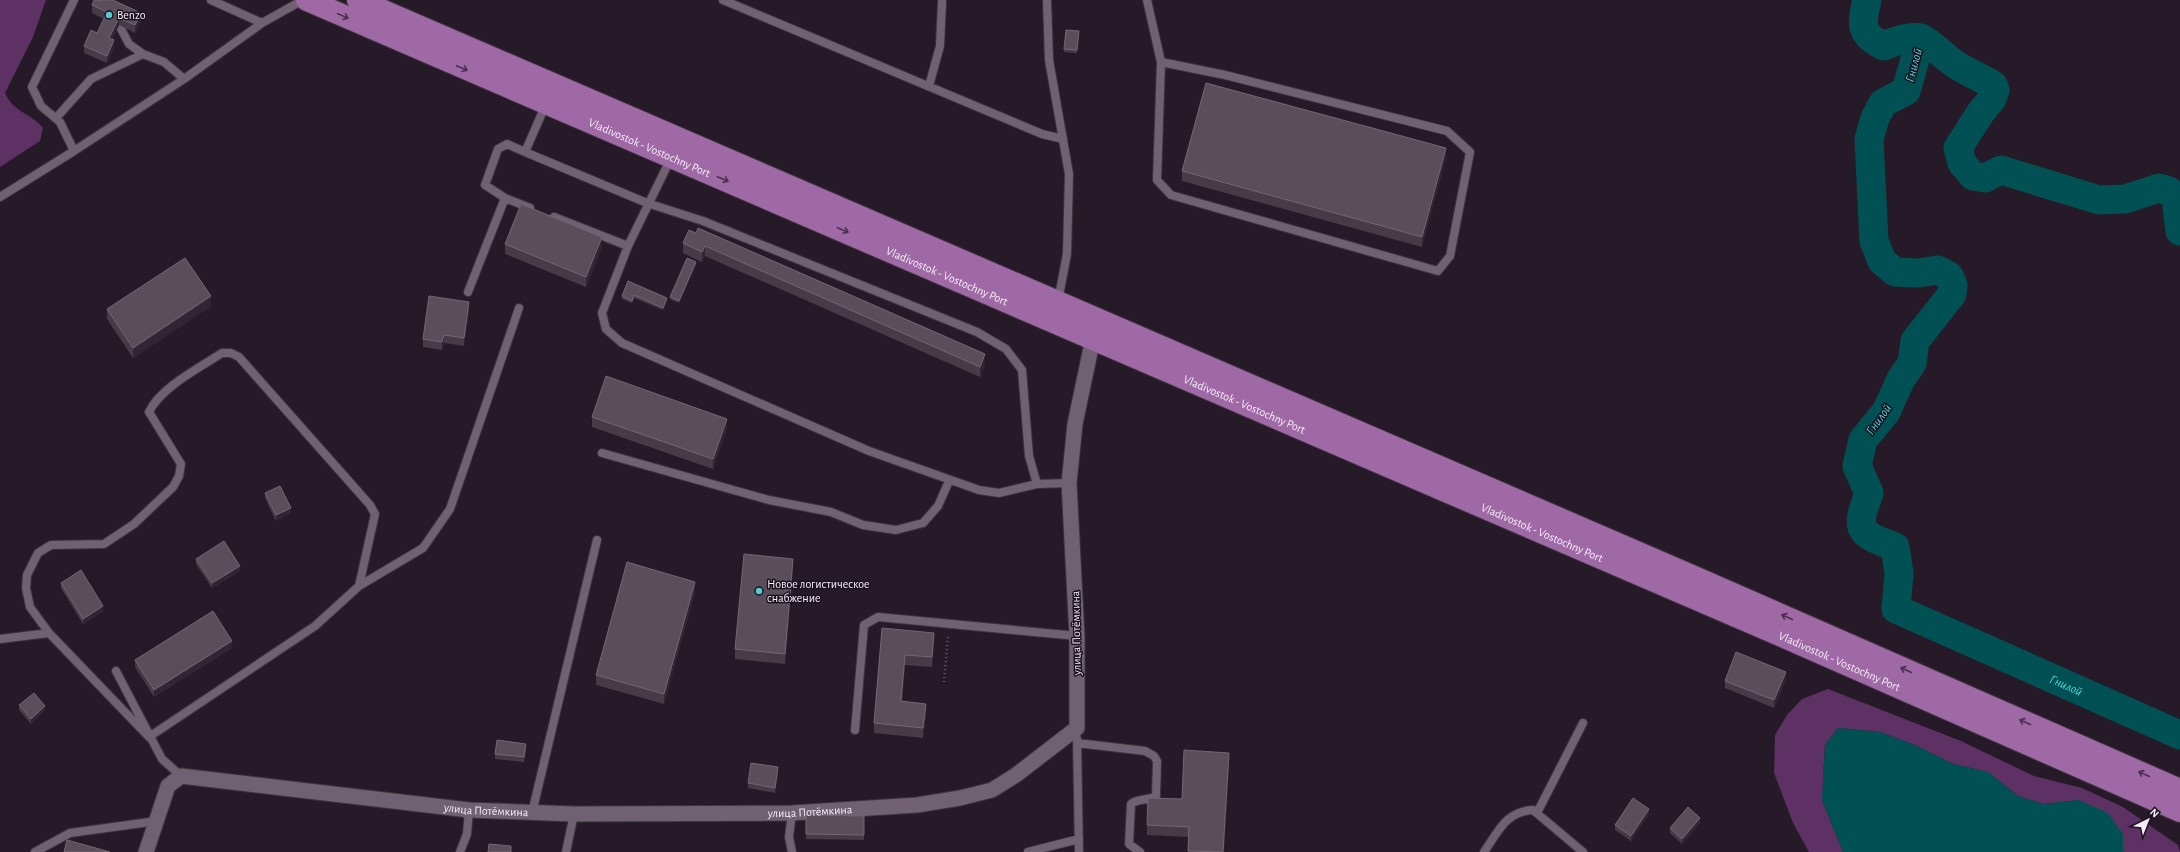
<svg xmlns="http://www.w3.org/2000/svg" width="2180" height="852" viewBox="0 0 2180 852" font-family="'Alegreya Sans',sans-serif">
	<style>
		.green { fill: #5d3164 }
		.water { fill: #015154 }
		.lines { fill: none; stroke-linecap: round; stroke-linejoin: round }
		.river { stroke: #015154; stroke-width: 29 }
		.service-casing { stroke: #3d343e; stroke-width: 10 }
		.minor-casing { stroke: #3d343e; stroke-width: 17 }
		.trunk-casing { stroke: #3d343e; stroke-width: 24 }
		.path { stroke: #655a67; stroke-width: 2.5; stroke-dasharray: 1 3; stroke-linecap: butt }
		.service { stroke: #6f6171; stroke-width: 8 }
		.minor { stroke: #6f6171; stroke-width: 15 }
		.trunk { stroke: #9f69a6; stroke-width: 22 }
		.wall { fill: #473b48 }
		.shaded-wall { fill: #322533 }
		.building { fill: #5a4e5b; stroke: #726774 }
		.oneway { stroke: #4a304e }
		.poi-dot { fill: #52ccd1; stroke: #1c111e; stroke-width: 1.5 }
		.labels { text-anchor: middle; stroke-width: 3; stroke-linejoin: round; paint-order: stroke }
		.poi-label { font-size: 12px; fill: #f6eef8; stroke: #1c111e; text-anchor: start }
		.street-label { font-size: 12px; fill: #f6eef8; stroke: #1c111e }
		.water-label { font-size: 13px; font-style: italic; fill: #52d5da; stroke: #1c111e }
	</style>
	<rect width="100%" height="100%" fill="#261a28"/>
	<path class="green" d="M0,0H46L33,37L5,93C13,112 31,113 43,128L40,141L0,167Z
		M1828,689L1961,741L2034,776L2082,788L2123,807L2178,845L2180,852H2123V834L2079,800L2043,804L2018,796L1988,772L1953,764L1917,746L1880,732L1838,728L1825,745L1822,800L1843,852H1809L1793,823L1774,773L1775,735L1787,715L1802,699Z"/>
	<path class="water" d="M1838,728L1880,732L1917,746L1953,764L1988,772L2018,796L2043,804L2079,800L2108,813L2123,834V852H1843L1822,800L1825,745Z"/>
	<g class="lines">
		<g class="river">
			<path d="M1867,0C1861,24 1860,35 1884,46C1924,29 1922,39 1952,62C1964,71 1980,77 1993,85L1995,90L1992,99L1981,112L1958,148L1962,163L1973,176L1985,178L2001,170L2099,200L2125,199L2159,188L2169,191L2176,198L2180,231"/>
			<path id="s1" d="M1921,38L1906,91L1883,103L1875,118L1869,139L1874,241L1882,261L1895,272L1918,273L1938,270L1949,276L1953,285L1952,294L1915,341L1912,363L1901,379L1886,412L1863,440L1857,466L1869,493C1855,531 1858,533 1895,547L1899,573L1896,609L2180,735"/>
		</g>
		<g class="service-casing">
			<path id="service" d="M74,0L32,87L41,106L60,122L74,151
				M211,0L262,23
				M723,0L1042,134L1063,139
				M1047,0L1049,60L1069,174L1067,254L1058,301
				M1147,0L1161,62L1157,180L1171,195L1438,271L1450,256L1470,152L1447,131L1225,75L1161,62
				M119,25L129,44L143,54L164,62L184,79
				M929,86L940,46L942,2
				M56,118L91,79L143,54
				M525,152L647,203L703,221L977,332L1006,349L1022,370L1029,456L1037,484
				M671,158L628,246L602,313L606,329L622,343L869,451L979,490L999,493L1037,484L1069,483
				M0,197L74,151L184,79L262,23L303,0
				M530,208L505,198L485,185L498,149L507,144L525,152L546,104
				M554,217L628,246
				M468,292L505,198
				M602,453L769,500L831,512L863,525L896,530L923,523L938,506L949,481
				M0,639L49,633
				M116,671L162,759L181,776
				M855,730L864,625L878,617L1077,636
				M149,737L49,633L30,607L26,588L27,575L38,553L51,545L104,544L134,524L173,487L179,476L181,464L149,412C160,388 199,368 222,353H231L239,357L370,505L375,514L359,586
				M149,737L315,626L359,586L423,548L450,509L519,308
				M1077,739L1079,852
				M1077,743L1145,751L1154,756L1157,761L1156,796C1148,801 1138,798 1131,804L1129,844L1140,852
				M532,813L597,540
				M792,813L789,837L792,852
				M1537,813L1583,723
				M35,852L70,833L157,821
				M460,852L467,834L469,810
				M566,852L574,814
				M1028,852L1079,839
				M1484,852C1498,832 1506,811 1533,810L1583,852"/>
		</g>
		<g class="minor-casing">
			<g id="minor">
				<path id="s2" d="M146,852L168,786L181,776L469,810L574,814L792,813L917,805L960,798L992,790L1016,775L1077,728V636L1069,483L1075,424L1093,338"/>
			</g>
		</g>
		<g class="trunk-casing">
			<g id="trunk">
				<path id="s3" d="M307,0L1782,636L2180,811"/>
				<path d="M358,0L1699,579L2180,790"/>
			</g>
		</g>
		<path class="path" d="M944,682L948,636"/>
		<use href="#service" class="service"/>
		<use href="#minor" class="minor"/>
		<use href="#trunk" class="trunk"/>
	</g>
	<path class="wall" d="M92,5L141,20L135,33L119,25L112,40L114,48L107,63L84,53V46L97,33L104,19L92,13Z
		M1066,30L1079,31L1077,53L1064,52Z
		M1446,158L1422,247L1182,181V171Z
		M689,230L985,364L980,377L705,256L702,262L683,253V243Z
		M505,244L602,247L586,287L505,254Z
		M696,265L679,303L670,299V297Z
		M628,281L667,301L663,310L634,298L632,303L622,299V296Z
		M211,306L133,358L107,319V309Z
		M469,309L464,346L444,343L442,350L423,347V339Z
		M592,417L727,428L713,469L592,427Z
		M265,493L291,513L276,521L265,498Z
		M196,559L240,571L212,588L196,564Z
		M793,568L785,664L735,659V649Z
		M61,583L103,611L83,624L61,588Z
		M695,592L664,704L596,685V675Z
		M882,628L934,643L932,667L905,665L902,701L926,714L923,738L874,733V723Z
		M232,648L154,697L135,667V660Z
		M1786,679L1774,708L1725,688V681Z
		M19,705L45,711L31,724L19,710Z
		M526,749L524,762L495,759V754Z
		M1229,763L1224,852H1188L1189,837L1147,835V825Z
		M778,773L775,793L748,788V783Z
		M1649,814L1631,841L1615,830V825Z
		M806,815L864,816V840L806,839Z
		M1700,823L1682,844L1670,833V828Z"/>
	<path class="shaded-wall" d="M141,13V20L135,33V25Z
		M119,18V25L109,46V38Z
		M114,40V48L107,63V56Z
		M1446,148V158L1422,247V237Z
		M602,237V247L586,287V277Z
		M705,246V256L702,262V252Z
		M696,262V265L679,303V301Z
		M211,296V306L133,358V348Z
		M667,298V301L663,310V308Z
		M469,302V309L464,346V338Z
		M444,335V343L442,350V342Z
		M985,354V364L980,377V367Z
		M727,419V428L713,469V459Z
		M291,508V513L276,521V515Z
		M793,559V568L785,664V654Z
		M240,566V571L212,588V583Z
		M695,582V592L664,704V694Z
		M103,606V611L83,624V619Z
		M934,633V643L932,667V657Z
		M232,641V648L154,697V690Z
		M905,655V665L901,711V701Z
		M1786,672V679L1774,708V700Z
		M926,704V714L923,738V728Z
		M45,706V711L31,724V719Z
		M1229,753V763L1224,852H1223Z
		M778,767V773L775,793V788Z
		M1649,809V814L1631,841V836Z
		M1700,818V823L1682,844V839Z"/>
	<path class="building" d="M94,0H113L141,13L135,25L119,18L109,38L114,40L107,56L84,46L91,30L97,33L107,12L92,5Z
		M1066,30L1079,31L1077,50L1064,49Z
		M1206,83L1446,148L1422,237L1182,171Z
		M521,204L602,237L586,277L505,244Z
		M698,228L985,354L980,367L705,246L702,252L683,243L689,230L696,233Z
		M185,258L211,296L133,348L107,309Z
		M687,258L696,262L679,301L670,297Z
		M628,281L667,298L663,308L634,295L632,301L622,296Z
		M429,296L469,302L464,338L444,335L442,342L423,339Z
		M606,376L727,419L713,459L592,417Z
		M280,486L291,508L276,515L265,493Z
		M224,541L240,566L212,583L196,559Z
		M744,554L793,559L785,654L735,649Z
		M627,562L695,582L664,694L596,675Z
		M81,570L103,606L83,619L61,583Z
		M213,611L232,641L154,690L135,660Z
		M882,628L934,633L932,657L905,655L901,701L926,704L923,728L874,723Z
		M1736,652L1786,672L1774,700L1725,681Z
		M34,693L45,706L31,719L19,705Z
		M497,740L526,744L524,757L495,754Z
		M1184,750L1229,753L1223,852L1188,851L1189,827L1147,825L1148,798L1182,799Z
		M751,763L778,767L775,788L748,783Z
		M1633,798L1649,809L1631,836L1615,825Z
		M1688,807L1700,818L1682,839L1670,828Z
		M806,815L864,816V835L806,834Z
		M67,840L110,852H64Z
		M489,844L511,846V852H488Z"/>
	<defs><path id="oneway-shaft" d="M-6 0H5M1.5-3L5.5 0L1.5 3" fill="none" stroke-width="1.6" stroke-linecap="round" stroke-linejoin="round"/></defs>
	<g class="oneway">
		<use href="#oneway-shaft" transform="translate(343 16) rotate(25)"/>
		<use href="#oneway-shaft" transform="translate(462 68) rotate(23)"/>
		<use href="#oneway-shaft" transform="translate(723 179) rotate(23)"/>
		<use href="#oneway-shaft" transform="translate(843 230) rotate(23)"/>
		<use href="#oneway-shaft" transform="translate(1787 617) rotate(-156)"/>
		<use href="#oneway-shaft" transform="translate(1906 670) rotate(-156)"/>
		<use href="#oneway-shaft" transform="translate(2025 722) rotate(-156)"/>
		<use href="#oneway-shaft" transform="translate(2144 774) rotate(-156)"/>
	</g>
	<g class="poi-dot">
		<circle cx="109" cy="15" r="4"/>
		<circle cx="759" cy="591" r="4"/>
	</g>
	<g class="labels">
		<g class="poi-label">
			<text x="117" y="19">Benzo</text>
			<text x="767" y="588">Новое логистическое<tspan x="767" dy="14">снабжение</tspan></text>
		</g>
		<g class="street-label">
			<text dy="4" stroke="none"><textPath href="#s3" startOffset="373">Vladivostok - Vostochny Port</textPath></text>
			<text dy="4" stroke="none"><textPath href="#s3" startOffset="697">Vladivostok - Vostochny Port</textPath></text>
			<text dy="4" stroke="none"><textPath href="#s3" startOffset="1021">Vladivostok - Vostochny Port</textPath></text>
			<text dy="4" stroke="none"><textPath href="#s3" startOffset="1345">Vladivostok - Vostochny Port</textPath></text>
			<text transform="translate(1076 633) rotate(-91)" y="4">улица Потёмкина</text>
			<text dy="4" stroke="none"><textPath href="#s3" startOffset="1669">Vladivostok - Vostochny Port</textPath></text>
			<text dy="4" stroke="none"><textPath href="#s2" startOffset="393">улица Потёмкина</textPath></text>
			<text dy="4" stroke="none"><textPath href="#s2" startOffset="717">улица Потёмкина</textPath></text>
		</g>
		<g class="water-label">
			<text transform="translate(1913 65) rotate(-75)" y="5">Гнилой</text>
			<text transform="translate(1878 419) rotate(-55)" y="5">Гнилой</text>
			<text dy="5" stroke="none"><textPath href="#s1" startOffset="889">Гнилой</textPath></text>
		</g>
	</g>
	<g transform="translate(2148 820) rotate(43)" stroke="#1c111e" stroke-width="3" paint-order="stroke">
	<path d="M0-3L7 15L0 10L-7 15Z" fill="#f6eef8"/>
	<text y="-6" font-size="11" font-weight="bold" text-anchor="middle" fill="#f6eef8">N</text>
	</g>
</svg>
